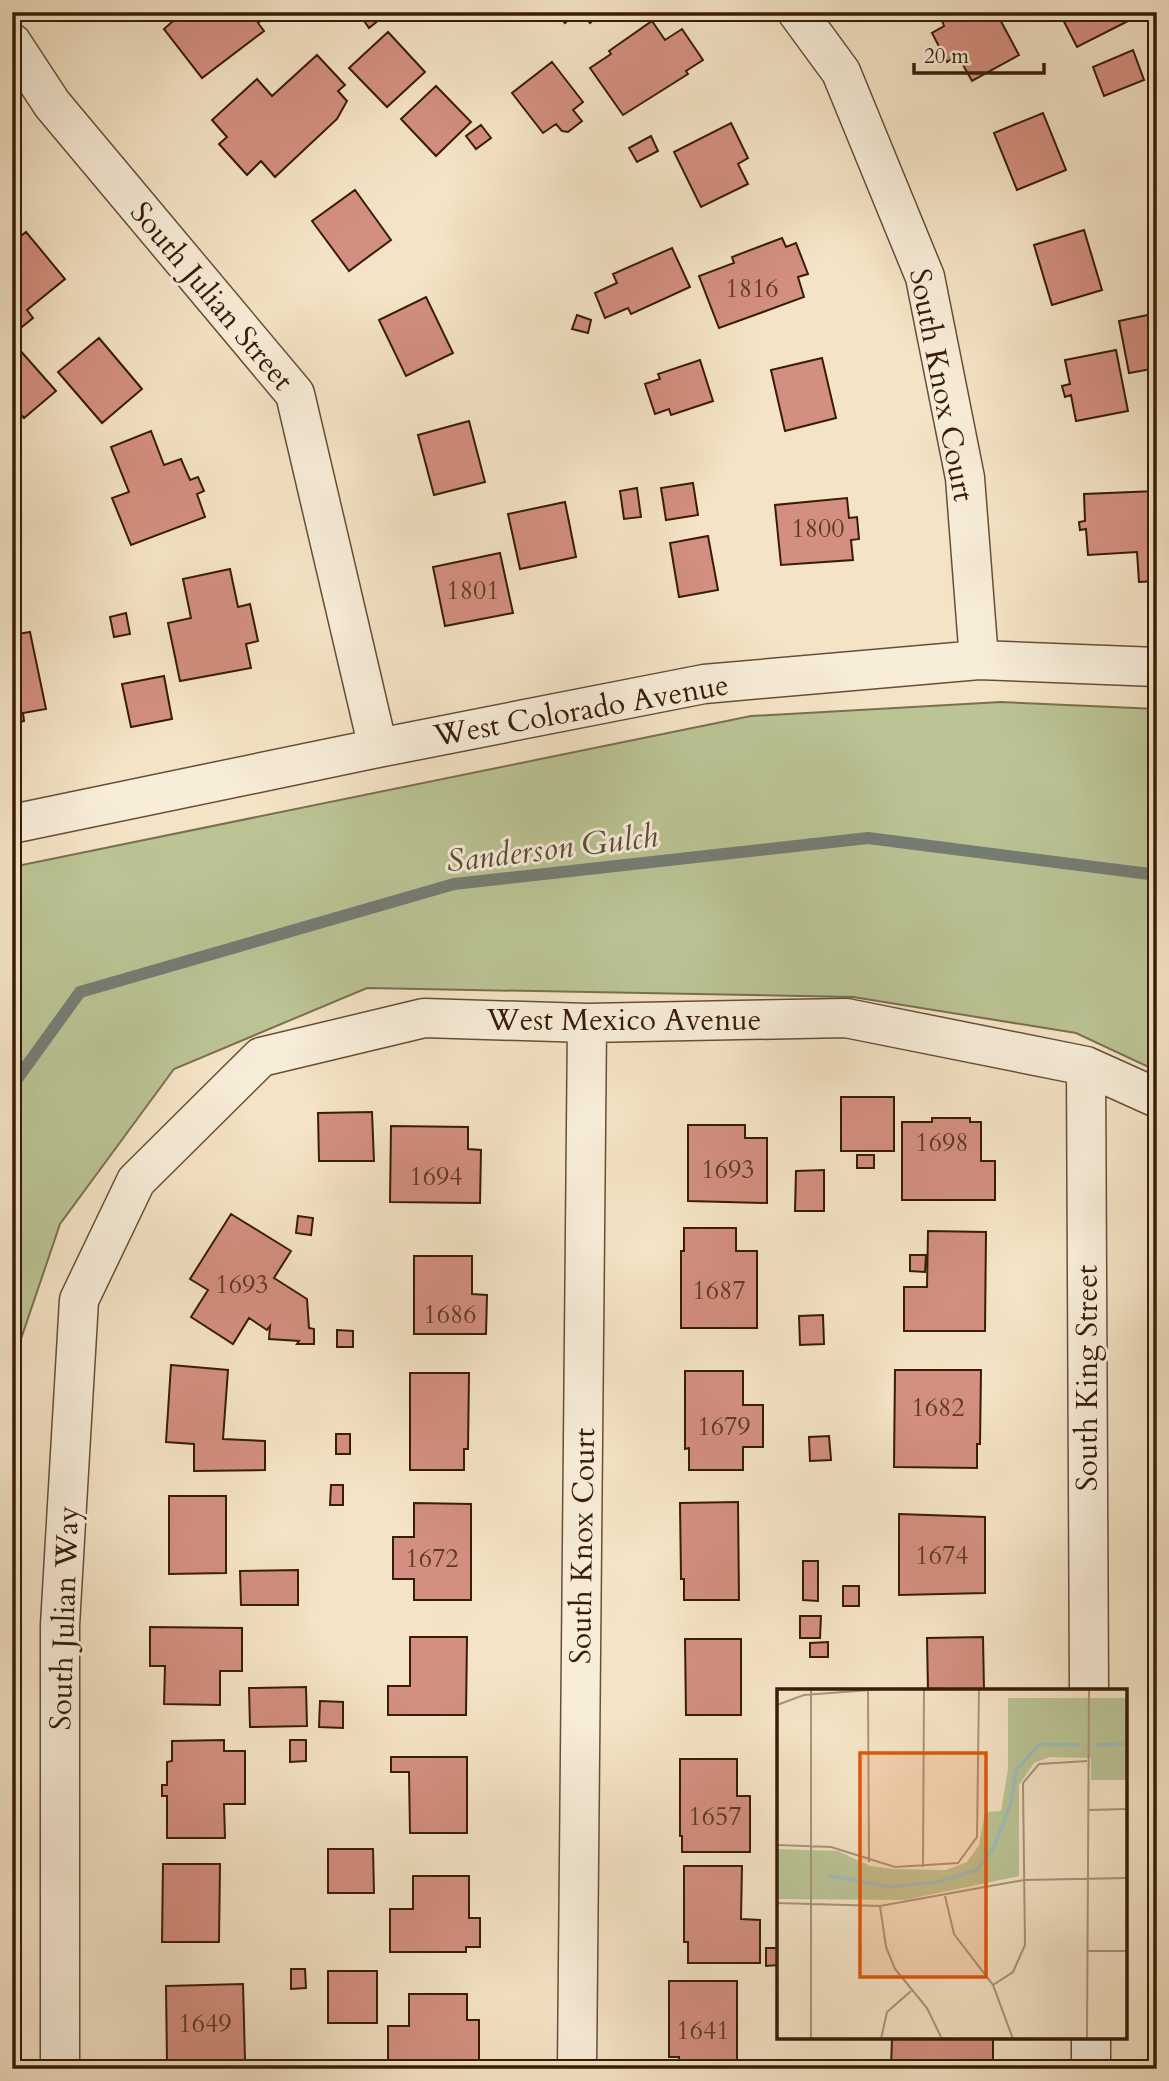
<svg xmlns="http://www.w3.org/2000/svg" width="1169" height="2081" viewBox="0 0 1169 2081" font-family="Cardo,serif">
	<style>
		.green { fill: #bbc495; stroke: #7a704f; stroke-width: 2 }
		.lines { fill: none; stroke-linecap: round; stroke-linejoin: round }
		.stream { stroke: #757d74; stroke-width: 12 }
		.building { fill: #d38f7f; stroke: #381c09; stroke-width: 2 }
		.street-casing { stroke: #674e38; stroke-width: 41 }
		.street { stroke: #f8edd9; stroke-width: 38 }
		.labels { text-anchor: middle; stroke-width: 6; stroke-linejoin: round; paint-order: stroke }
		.number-label { font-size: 26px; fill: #5f3926 }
		.street-label { font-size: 30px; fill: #381c09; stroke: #f8edd9 }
		.water-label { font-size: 32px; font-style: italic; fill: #574c3e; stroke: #f8edd9 }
		.inset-river { fill: none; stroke: #9ebdbb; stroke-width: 3.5 }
		.inset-road { fill: none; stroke: #a9937a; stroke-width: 2 }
		.view { fill: #df560c; fill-opacity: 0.15; stroke: #df560c; stroke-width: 3.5 }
		.inset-edge { fill: none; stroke: #381c09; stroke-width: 3.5 }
	</style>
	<rect width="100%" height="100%" fill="#f4e3c5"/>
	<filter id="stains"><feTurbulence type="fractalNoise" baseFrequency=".00286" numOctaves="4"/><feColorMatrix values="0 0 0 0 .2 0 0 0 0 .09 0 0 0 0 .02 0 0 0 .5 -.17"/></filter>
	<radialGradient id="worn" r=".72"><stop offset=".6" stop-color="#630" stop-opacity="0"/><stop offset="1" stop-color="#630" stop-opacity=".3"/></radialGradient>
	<path class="green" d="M1001,702L1157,709V1071L1076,1033L853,997L367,988L174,1069L60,1224L21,1339L12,1442V867L751,716Z"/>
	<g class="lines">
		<path class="stream" d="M12,1086L80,992L454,884L868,838L1157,875"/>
	</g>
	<path class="building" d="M183,12H272L258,23L264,31L202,78L164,29Z
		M358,12H375L380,19L369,28Z
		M555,12H577L565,23Z
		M581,12H602L590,23Z
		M939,12H996L1019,55L972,81L958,56L947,62L932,33L944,26Z
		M1059,12H1131L1134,18L1077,47Z
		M652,21L665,40L682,29L703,60L686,71L688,74L623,115L590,68L611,54L609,51Z
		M388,32L425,72L387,107L349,68Z
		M1133,50L1144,80L1104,96L1093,67Z
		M317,55L345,85L338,91L347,101L337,119L275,177L261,161L247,175L219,144L227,137L212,120L257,79L272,96Z
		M552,62L583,102L573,110L582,121L568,132L562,131L556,124L543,133L512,93Z
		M436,86L471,122L436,156L401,119Z
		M1043,113L1066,170L1017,190L994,133Z
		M731,123L748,158L738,164L748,184L701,207L674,152Z
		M481,125L491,138L476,149L466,136Z
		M651,136L658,151L637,162L629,148Z
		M355,190L391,240L349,271L312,221Z
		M1084,230L1102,290L1052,305L1034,245Z
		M26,232L65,279L27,310L33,318L12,335V243Z
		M782,238L786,247L796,243L808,274L798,277L804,297L719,328L699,276L734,263L732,257Z
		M672,248L690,287L631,314L628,308L605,318L595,293L617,283L613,274Z
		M426,297L453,353L406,376L379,320Z
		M1157,313V368L1129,373L1119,321Z
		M577,315L591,320L588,333L572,329Z
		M99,338L142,389L102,423L58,372Z
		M18,348L56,391L24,418L14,407L12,408V353Z
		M1116,350L1128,411L1076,421L1071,395L1065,397L1062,386L1070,384L1065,360Z
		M822,358L836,418L785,431L771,370Z
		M700,360L713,401L671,415L669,409L655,414L645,384L660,379L658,374Z
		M469,421L485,482L434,495L418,435Z
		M151,431L164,465L181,459L190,480L198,477L204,491L197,494L205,517L131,545L112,498L129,492L111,447Z
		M693,483L698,515L666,520L661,488Z
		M637,488L641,517L624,519L620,491Z
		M1156,491L1157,581L1139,582L1137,552L1088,555L1086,529L1080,530L1079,522L1085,521L1084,494Z
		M847,498L849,518L857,517L859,539L851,540L853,560L781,565L775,505Z
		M565,502L576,557L520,569L508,514Z
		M708,536L718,590L679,597L670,543Z
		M500,553L513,613L445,626L433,567Z
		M230,569L238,607L250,604L258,641L246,644L251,668L180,681L168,623L191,618L183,579Z
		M126,613L130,634L114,637L110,617Z
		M30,632L46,709L23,713L24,721L12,724V635Z
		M164,676L172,719L131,727L122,684Z
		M841,1097H894V1151H841Z
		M372,1112L374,1161H319L318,1113Z
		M932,1118H970V1122H981V1161H995V1200H902V1122H932Z
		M688,1125H745V1138H767V1203L688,1201Z
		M391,1126L468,1127V1149L481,1150L480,1203L390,1202Z
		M857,1155H874V1168H857Z
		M824,1170V1211H795L796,1171Z
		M231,1214L291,1251L274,1278L307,1299L309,1328L314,1329V1344H297L299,1341L269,1339L270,1326L267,1330L249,1318L233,1344L191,1317L208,1290L190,1279Z
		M298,1216L313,1218L311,1235L296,1233Z
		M684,1228H736V1251H757V1328H681V1251H684Z
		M928,1231L986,1232L985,1331H904V1287H927Z
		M910,1255H926L925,1272L910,1271Z
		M414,1256H472V1294L487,1295L486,1334H414Z
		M823,1315L824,1344L800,1345L799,1316Z
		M337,1330L353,1331V1347H337Z
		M171,1365L228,1370L223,1439L265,1441V1470L194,1471V1444L166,1442Z
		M895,1370H981L980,1444H977V1468L894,1467Z
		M685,1371H743V1405H763V1447H743V1470H689V1448L685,1449Z
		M410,1373H469L468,1449H464V1470H410Z
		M336,1434H350V1454H336Z
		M829,1436L831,1460L810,1461L809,1437Z
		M331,1485H343V1505H330Z
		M169,1496H226V1573L169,1574Z
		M738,1502L739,1600H684V1579H681L680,1503Z
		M414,1503L471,1504V1600H414V1579H393V1537H414Z
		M899,1514L985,1517V1593L899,1595Z
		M803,1561H818V1601L803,1600Z
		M298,1570V1605H241L240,1571Z
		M843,1586H859V1606H843Z
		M800,1616H821L820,1638H800Z
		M150,1627L242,1628V1671H220V1705L164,1704L165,1666H150Z
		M410,1637H467L466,1715H388V1686H410Z
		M983,1637L984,1691H928L927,1638Z
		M685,1639H741V1715H686Z
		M828,1642V1657H810V1643Z
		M306,1687L307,1726L250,1727L249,1688Z
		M320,1701L343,1702V1728L319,1727Z
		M224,1740V1751H245V1804H224L225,1838H167V1796H162V1785H167V1762L172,1761V1741Z
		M290,1740H306V1761L290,1762Z
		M391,1757H467V1833H410L409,1772H391Z
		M680,1759H737V1796H750V1852H682V1836H680Z
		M328,1849H373L374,1893H328Z
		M163,1864H220L219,1942H162Z
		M684,1866H742L741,1919L760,1920V1963H688V1942H684Z
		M413,1876H469V1918H480V1947H466V1952H390V1909H413Z
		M766,1948H779V1965L766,1966Z
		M291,1969H305L306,1988L291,1989Z
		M328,1971H377V2023H328Z
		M669,1981H737V2069H679V2057H669Z
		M243,1984L245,2060L216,2061V2069H178L177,2062H167L166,1986Z
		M409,1994H467V2020H479V2067L388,2069V2026H409Z
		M892,2037H993V2061H976V2069H922V2067L891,2069Z"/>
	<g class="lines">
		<g class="street-casing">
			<path id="street" d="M797,12L841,72L925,277L965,478L979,660
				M12,43L52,104L295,394L378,748
				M12,824L378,748L704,684L979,660L1157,667
				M1086,1066L1089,1691
				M1091,2037V2069
				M60,2069V1625L79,1300L136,1181L261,1057L424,1018L587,1023L846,1018L1086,1066L1157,1098
				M577,2069L587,1023"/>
		</g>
		<use href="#street" class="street"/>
	</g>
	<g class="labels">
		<g class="number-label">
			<text x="752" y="297">1816</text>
			<text x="818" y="537">1800</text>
			<text x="473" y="599">1801</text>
			<text x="942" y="1151">1698</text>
			<text x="728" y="1178">1693</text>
			<text x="436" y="1185">1694</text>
			<text x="242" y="1293">1693</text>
			<text x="719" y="1299">1687</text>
			<text x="450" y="1323">1686</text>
			<text x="938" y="1416">1682</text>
			<text x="724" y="1435">1679</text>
			<text x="942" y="1564">1674</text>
			<text x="432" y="1567">1672</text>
			<text x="715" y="1825">1657</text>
			<text x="205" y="2032">1649</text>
			<text x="703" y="2039">1641</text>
		</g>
		<g class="street-label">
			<text transform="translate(212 296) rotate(50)" y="10">South Julian Street</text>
			<text transform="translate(942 385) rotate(79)" y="10">South Knox Court</text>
			<text transform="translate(581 710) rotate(-10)" y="10">West Colorado Avenue</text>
			<text x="624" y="1030">West Mexico Avenue</text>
			<text transform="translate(1087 1378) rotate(-90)" y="10">South King Street</text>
			<text transform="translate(582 1546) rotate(-89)" y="10">South Knox Court</text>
			<text transform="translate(64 1618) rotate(-88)" y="10">South Julian Way</text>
		</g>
		<g class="water-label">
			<text transform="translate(552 848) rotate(-7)" y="11">Sanderson Gulch</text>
		</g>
	</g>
	<g transform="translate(777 1689)">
		<rect width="350" height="350" fill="#f4e3c5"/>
		<path d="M231,9H350V91H314V69L272,68L257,74L242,96V187L128,211L0,210V160L61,162L93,177L117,180L169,181L190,173L202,156L208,123L224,122L231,80Z" fill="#bbc495"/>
		<path class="inset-river" d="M319,56L350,55M52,187L115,198L160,193L200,181L217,158L234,114L239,81L263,55L303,56"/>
		<path class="inset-road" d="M91,0L92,173M0,16L27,6L106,0M311,121L350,120M0,156L54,158L118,178L181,174L200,148L202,0M146,178L147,0M168,207L177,245L216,296L236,350M0,214L103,217L247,191L350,189M103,217L109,258L118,280L150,319L165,350M311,262H350M216,296L236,283L248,256L246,94L262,75L310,72M34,350V0M104,350L110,323L134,302M310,350L312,0"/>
		<path class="view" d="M83,64H209V288H83Z"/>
		<rect width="350" height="350" class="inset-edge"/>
	</g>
	<rect width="1169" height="2081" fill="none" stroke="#f4e3c5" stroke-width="42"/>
	<rect x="14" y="14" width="1141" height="2053" fill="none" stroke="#381c09" stroke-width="3.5"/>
	<rect x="21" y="21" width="1127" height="2039" fill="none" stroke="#381c09" stroke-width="2"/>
	<path d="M914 63v10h130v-10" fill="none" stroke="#381c09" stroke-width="3.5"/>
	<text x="924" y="63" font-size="21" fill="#381c09" stroke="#f8edd9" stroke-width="5" paint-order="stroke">20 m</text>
	<rect width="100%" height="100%" filter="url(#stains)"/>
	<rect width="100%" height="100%" fill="url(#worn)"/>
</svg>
